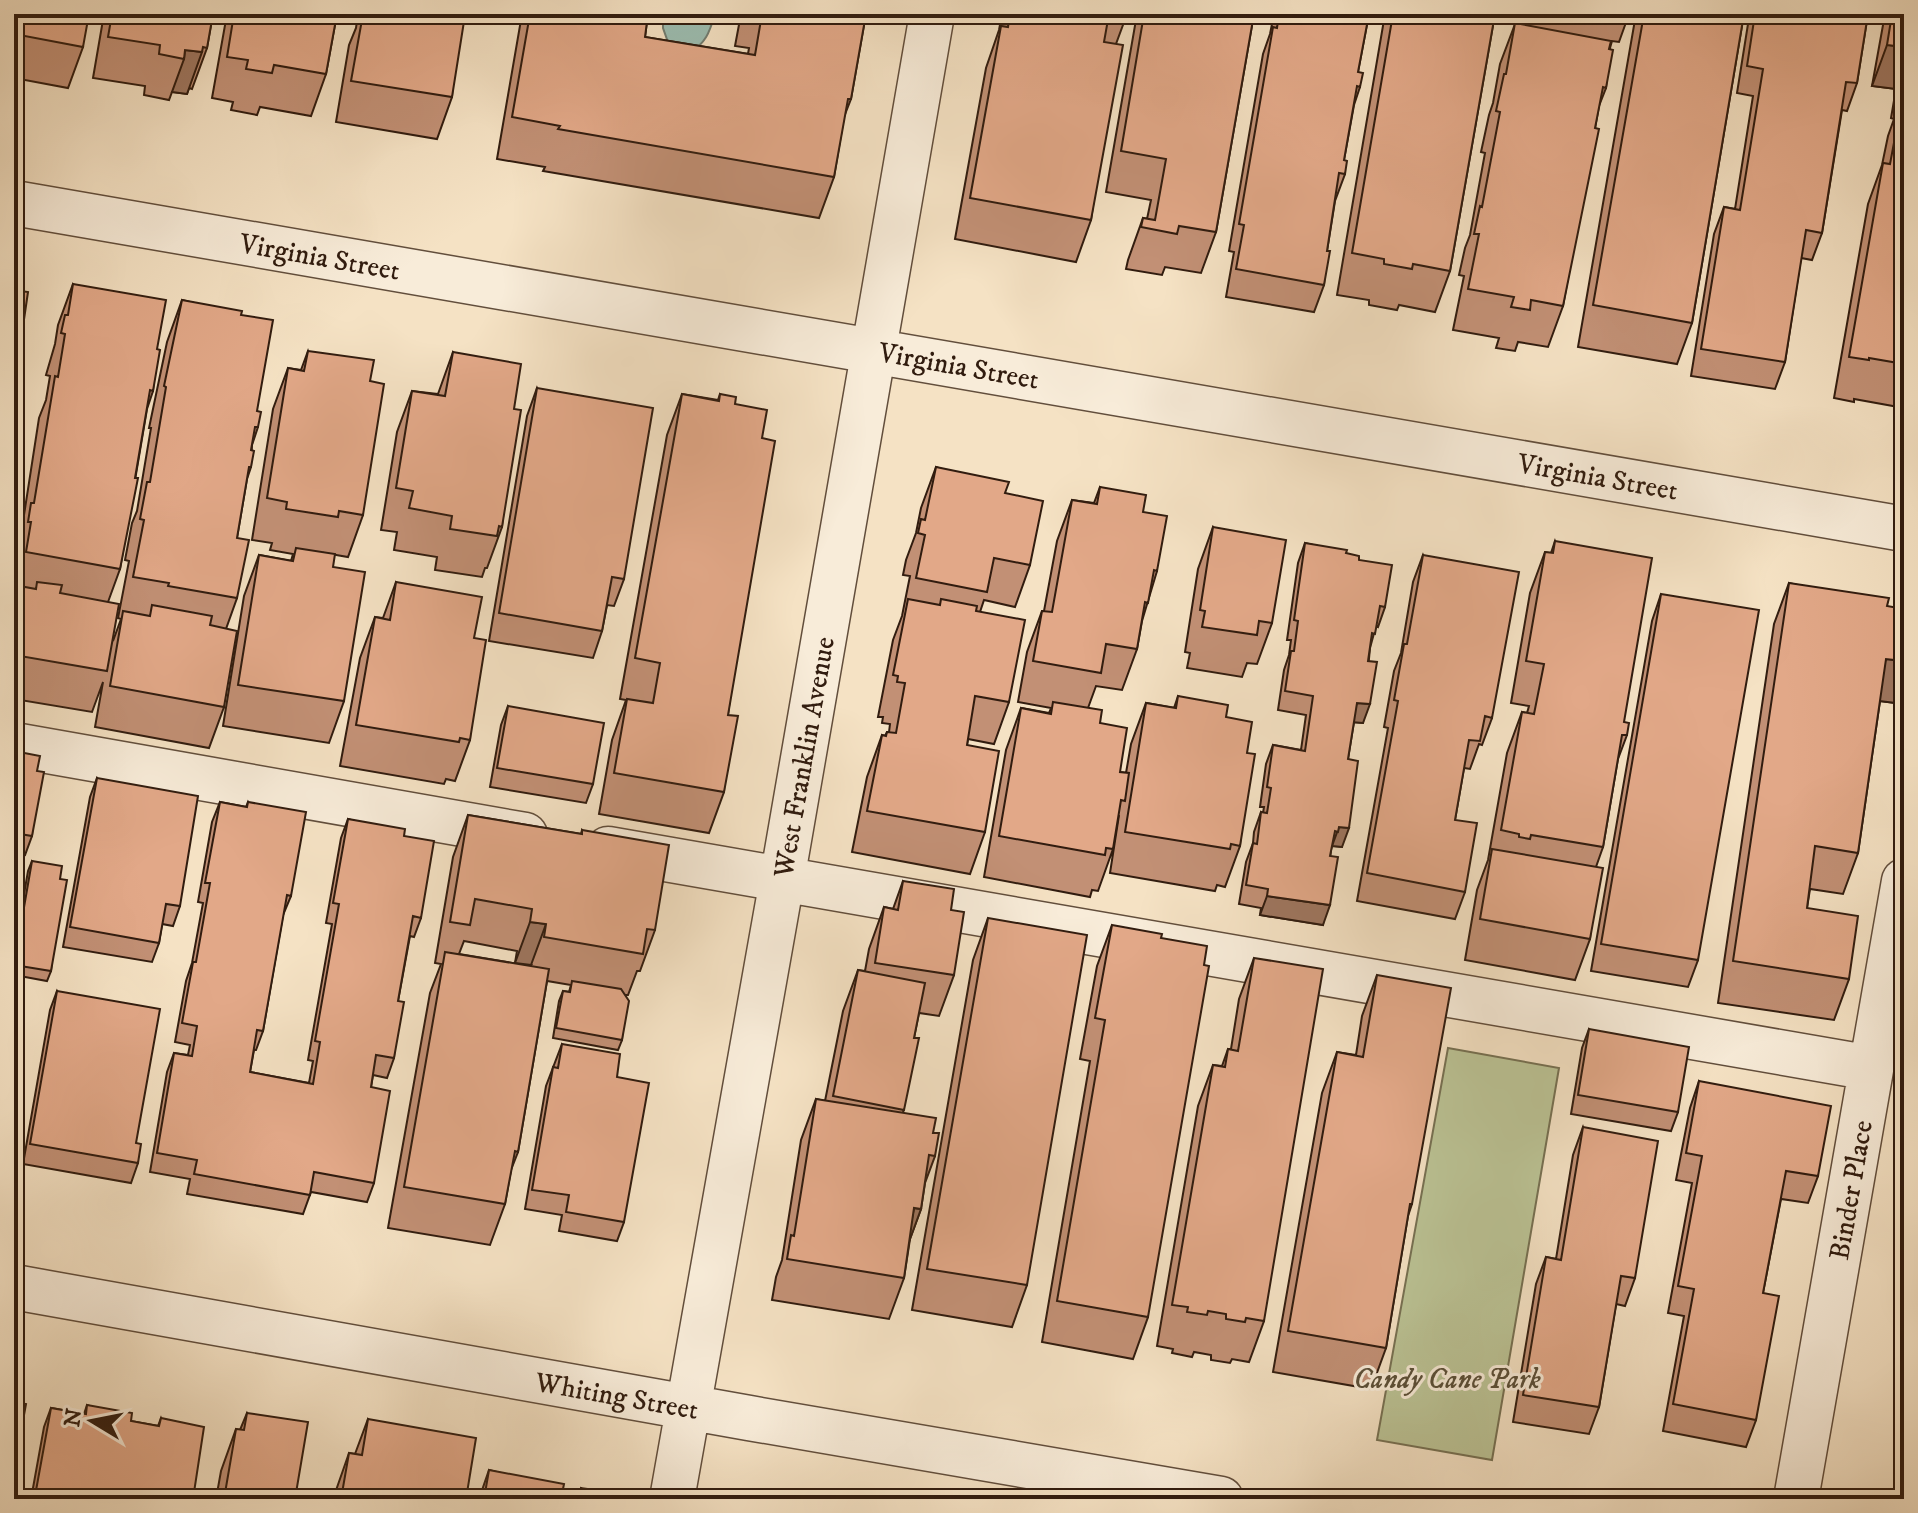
<svg xmlns="http://www.w3.org/2000/svg" width="1918" height="1513" viewBox="0 0 1918 1513" font-family="'IM FELL DW Pica',serif">
	<style>
		.green { fill: #bbc395; stroke: #767052; stroke-width: 2 }
		.water { fill: #9cbeb2; stroke: #717d71; stroke-width: 2 }
		.lines { fill: none; stroke-linecap: round; stroke-linejoin: round }
		.minor-casing { stroke: #624e3c; stroke-width: 47 }
		.minor { stroke: #f8ecd9; stroke-width: 44 }
		.wall { fill: #c29075; stroke: #311c0f; stroke-width: 2; fill-rule: evenodd }
		.shaded-wall { fill: #9e765f; stroke: #311c0f; stroke-width: 2 }
		.building { fill: #e2a888; stroke: #311c0f; stroke-width: 2 }
		.labels { text-anchor: middle; stroke-width: 6; stroke-linejoin: round; paint-order: stroke }
		.street-label { font-size: 28px; fill: #311c0f; stroke: #f8ecd9 }
		.park-label { font-size: 28px; font-style: italic; fill: #5a4e37; stroke: #f8ecd9 }
	</style>
	<rect width="100%" height="100%" fill="#f5e2c4"/>
	<filter id="stains"><feTurbulence type="fractalNoise" baseFrequency=".0025" numOctaves="4"/><feColorMatrix values="0 0 0 0 .2 0 0 0 0 .09 0 0 0 0 .02 0 0 0 .5 -.17"/></filter>
	<radialGradient id="worn" r=".72"><stop offset=".6" stop-color="#630" stop-opacity="0"/><stop offset="1" stop-color="#630" stop-opacity=".3"/></radialGradient>
	<path class="green" d="M1448,1048L1559,1068L1492,1460L1377,1440Z"/>
	<path class="water" d="M663,14H715C709,34 706,42 689,54L669,45L663,28Z"/>
	<g class="lines">
		<g class="minor-casing">
			<path id="minor" d="M14,203L1904,529
				M14,745L525,835
				M608,849L1871,1068
				M14,1287L749,1418L1221,1499
				M672,1499L782,880L932,14
				M1796,1499L1904,881"/>
		</g>
		<use href="#minor" class="minor"/>
	</g>
	<path class="wall" d="M14,14L83,47L68,88L14,78Z
		M104,14H213L207,48L192,89L189,88L187,94L172,92L169,100L144,95L145,86L93,78Z
		M227,14H337L326,74L311,116L260,107L257,115L231,110L233,102L212,98Z
		M358,14H458L452,97L437,139L336,122L349,45L356,28Z
		M522,14H648L645,37L748,54L749,48L735,46L741,14H866L851,99L844,117L834,177L819,218L543,171L545,167L497,159Z
		M1002,14H1127L1116,44L1091,220L1076,262L955,239L986,68L999,30Z
		M1137,14H1254L1216,232L1201,273L1165,267L1162,275L1126,269L1128,260L1143,218L1147,219L1151,200L1106,192Z
		M1274,14H1369L1358,72L1360,87L1354,105L1344,160L1345,174L1335,201L1327,251L1324,285L1314,312L1226,297L1234,252L1229,251L1263,54L1270,34Z
		M1385,14H1495L1450,271L1435,312L1399,305L1397,310L1369,305V300L1337,295Z
		M1506,14H1629L1619,42L1612,41L1610,48L1606,88L1599,106L1563,306L1548,347L1518,342L1515,351L1496,348L1499,338L1453,330L1464,276L1459,275L1465,248L1470,235L1485,153L1481,152L1489,115L1493,103L1500,64L1515,24L1505,22Z
		M1636,14H1744L1692,323L1677,364L1578,347Z
		M1751,14H1868L1857,83L1847,111L1842,110L1822,233L1812,260L1801,258L1785,362L1775,389L1691,376L1714,234L1724,207L1735,209L1753,96L1737,93L1748,24Z
		M1885,14H1904V408L1854,399V402L1834,398L1868,204L1882,165L1888,136L1894,119L1891,118L1896,89L1872,86Z
		M73,284L157,349L153,391L147,409L120,569L108,602L113,641L121,619L118,618L129,561L125,560L132,523L137,511L151,428H149L167,342L182,300L241,315L258,427L252,445L251,467L247,479L237,538V598L226,629L224,707L209,748L95,727L103,682L92,712L14,699V575L16,564L14,563V556L16,544L22,528L39,418L46,400L50,376L46,375L55,344L58,325Z
		M308,351L363,515L348,557L325,553L333,567L344,701L329,743L223,726L244,596L259,555L291,561L293,554L270,550L272,543L252,540L273,409L288,368L301,370Z
		M453,352L514,409L502,527L487,568H485L482,577L435,570L437,557L394,550L397,532L381,530L397,432L412,391L438,394Z
		M537,388L624,579L614,606L607,605L602,631L593,658L489,641L527,416Z
		M682,394L718,400L720,394L735,404L762,438L728,715L724,792L709,833L599,814L612,740L626,700L620,699L667,435Z
		M936,467L1005,493L1030,565L1015,607L984,600L980,612L1009,702L994,744L968,739L967,745L985,832L970,874L852,852L867,777L882,735L885,736L887,732H889L890,724L882,723L883,717H878L893,640L902,616L910,576L903,575L906,560L916,533L921,508Z
		M1100,487L1143,512L1157,571L1142,621L1137,649L1122,690L1096,686L1088,708L1100,723L1120,772L1126,773L1131,744L1146,703L1174,708L1178,696L1226,717L1247,753L1240,846L1225,887L1217,885L1215,891L1110,873L1119,815L1113,849L1098,891L1092,890L1090,897L984,877L1006,750L1021,708L1049,713L1051,708L1018,702L1027,652L1042,611H1044L1057,541L1072,500L1094,503Z
		M1213,527L1272,623L1257,664L1247,663L1242,677L1187,668L1190,653L1185,652L1198,569Z
		M1555,541L1624,722L1627,735L1618,759L1603,847L1596,867L1590,939L1575,980L1465,960L1477,890L1488,860L1507,753L1522,712L1527,713L1529,706L1511,703L1530,593L1545,552L1551,553Z
		M1305,543L1346,553L1359,560L1385,607L1378,627L1376,626L1370,648L1363,723L1354,722L1348,759L1342,847L1332,846L1331,850L1323,925L1260,915L1261,908L1239,904L1246,862L1253,843L1254,832L1261,812L1263,813L1264,807H1260L1266,764L1273,745L1301,750L1306,715L1278,710L1284,670L1289,655L1291,640H1287L1298,563Z
		M1423,555L1492,718L1482,745L1479,744L1470,769L1464,768L1455,820L1465,892L1455,919L1357,901L1388,728L1384,727L1394,671L1401,653L1413,582Z
		M396,582L474,638L470,740L455,781L446,779L444,784L340,766L360,658L375,617L383,618Z
		M1789,583L1887,606L1901,627L1904,704L1880,701L1858,853L1843,894L1810,889L1807,908L1849,979L1834,1020L1718,1003L1774,624Z
		M1661,594L1698,960L1688,987L1591,971L1652,621Z
		M508,706L593,784L586,803L490,787L501,725Z
		M14,751L37,771L32,836L25,855L14,853Z
		M97,778L180,906L173,926L162,924L159,943L152,962L63,947L90,797Z
		M220,802L246,807L248,802L291,896L283,915L263,1031L256,1050H254L250,1072L309,1083L313,1061L308,1060L332,924L326,923L341,838L348,819L404,836L421,918L414,937L410,936L398,1001L394,1058L387,1078L373,1075L371,1087L374,1183L367,1202L311,1192L303,1214L187,1194L190,1179L150,1172L167,1072L174,1053L188,1055L190,1045L175,1042L186,981L192,963L203,903L198,902L212,822Z
		M468,815L581,834L582,830L655,930L640,971H637L628,995H625L622,1040L618,1050L553,1038L559,1001L563,991L569,992L571,985L547,981L518,1152L511,1170L505,1204L490,1245L388,1228L430,993L441,964L435,963L453,857ZM464,941L517,951L515,963L531,965L530,966L459,954Z
		M32,861L60,879L51,971L47,981L14,975V952L28,871Z
		M903,881L951,910L954,975L939,1016L919,1013L914,1038L903,1113L933,1133L935,1156L925,1183L921,1209L910,1239L904,1278L889,1319L772,1300L776,1277L782,1260L801,1140L816,1099L825,1101L843,1011L858,970L865,971L869,949L884,907L893,909Z
		M988,918L1027,1285L1012,1327L912,1310L973,960Z
		M1112,925L1148,1317L1133,1359L1042,1342L1090,1061L1080,1059L1097,966Z
		M1254,958L1264,1321L1249,1362L1232,1359L1230,1363L1211,1360V1355L1194,1352L1192,1357L1172,1353L1173,1349L1157,1346L1198,1106L1213,1065L1222,1066L1228,1049H1231L1239,999Z
		M1377,975L1412,1204L1408,1216L1386,1348L1371,1389L1273,1372L1322,1093L1337,1052L1356,1055L1362,1016Z
		M57,991L136,1143L138,1163L131,1183L23,1164L50,1010Z
		M1589,1029L1678,1112L1671,1131L1571,1114L1582,1048Z
		M562,1044L617,1077L624,1222L617,1241L559,1231L562,1215L525,1209L546,1086Z
		M1699,1081L1818,1176L1808,1203L1781,1199L1763,1293L1756,1420L1746,1447L1663,1431L1684,1316L1668,1313L1692,1183L1676,1180L1690,1108Z
		M1583,1127L1635,1278L1625,1306L1616,1304L1599,1407L1589,1434L1513,1422L1536,1284L1546,1257L1556,1259L1573,1155Z
		M87,1405L131,1421L158,1426L161,1418L193,1499H31L44,1427L51,1408L84,1414Z
		M247,1413L295,1499H216L221,1471L236,1429L240,1430Z
		M368,1419L466,1499H333L349,1453L355,1454Z
		M489,1470L563,1489L579,1492L581,1488L595,1499H479Z"/>
	<path class="shaded-wall" d="M1887,45L1904,47V68L1896,89L1872,86Z
		M185,50L202,52L187,94L172,92L184,59Z
		M1886,659L1904,661V704L1871,700Z
		M1357,703L1370,704L1363,723L1350,722Z
		M1339,827L1349,828L1342,847L1332,846Z
		M1267,896L1330,905L1323,925L1260,915Z
		M530,922L546,924L531,965L515,963Z
		M914,1208L921,1209L906,1250Z"/>
	<path class="building" d="M14,14H89L83,47L14,34Z
		M112,14H213L207,48L203,47L202,52L185,50L184,59L159,54L160,45L108,37Z
		M234,14H337L326,74L274,65L272,73L246,69L248,60L227,57Z
		M363,14H458L465,15L452,97L351,81Z
		M530,14H648L645,37L755,55L762,14H866L851,99H848L834,177L558,129L560,126L512,117Z
		M1010,14H1109L1104,42L1123,45L1091,220L970,198L1001,26L1008,27Z
		M1144,14H1254L1216,232L1179,226L1177,234L1141,227L1143,218L1155,220L1166,159L1121,151Z
		M1279,14H1369L1358,72L1363,73L1360,87L1357,86L1344,160L1347,161L1345,174L1339,173L1327,251H1330L1324,285L1236,269L1244,225L1239,224L1273,27L1277,28Z
		M1393,14H1495L1450,271L1413,264L1412,269L1384,264V259L1352,253Z
		M1644,14H1744L1692,323L1593,305Z
		M1755,14H1868L1857,83L1846,82L1822,233L1806,230L1785,362L1701,349L1724,207L1740,210L1763,69L1747,66Z
		M1892,14H1904V47L1887,45Z
		M1515,23L1611,41L1609,49L1613,50L1606,88L1603,87L1595,128L1599,129L1563,306L1531,300L1530,310L1511,307L1514,297L1468,289L1479,234H1474L1480,206L1482,207L1500,112L1496,111L1504,74H1506Z
		M1903,95H1904V364L1869,358V360L1849,357L1883,163L1890,164Z
		M73,284L166,300L157,349L160,350L153,391L150,390L135,478H138L120,569L26,552L31,522H28L31,503H34L55,376L58,377L65,334L61,333L65,315H68Z
		M14,290L28,292L14,388Z
		M182,300L242,311L241,315L273,320L257,411L261,412L258,427H255L251,450L254,451L251,467H249L237,538L249,540L237,598L168,586L169,583L133,577L144,520L140,519L147,482H150L166,387L164,386Z
		M308,351L374,360L370,381L384,384L363,515L339,511L338,517L286,509L287,502L267,498L288,368L304,371Z
		M453,352L521,364L514,409L521,410L502,527L499,526L497,536L450,529L452,516L409,508L413,491L396,488L412,391L445,396Z
		M537,388L653,408L624,579L612,577L602,631L499,613Z
		M682,394L719,401L720,394L736,397L735,404L767,410L762,438L775,441L728,715L738,716L724,792L614,773L627,699L653,703L660,663L635,658Z
		M936,467L1009,482L1005,493L1043,501L1030,565L994,558L987,592L916,578L925,535L918,533L921,519L925,520Z
		M1100,487L1146,495L1143,512L1167,516L1157,571L1154,570L1148,603L1145,602L1137,649L1106,644L1101,673L1033,661L1042,611L1052,612L1072,500L1097,504Z
		M1213,527L1286,540L1272,623L1259,621L1257,635L1202,627L1205,611L1200,610Z
		M1555,541L1652,558L1624,722L1629,723L1627,735H1622L1603,847L1531,835L1530,839L1519,837V834L1501,830L1522,712L1534,714L1544,664L1526,661L1545,552L1553,553Z
		M1305,543L1347,550L1346,553L1359,556V560L1392,565L1385,607L1380,606L1375,634L1372,633L1368,661L1377,662L1370,704L1357,703L1348,759L1358,761L1349,828L1339,827L1338,832L1335,831L1330,856L1338,857L1330,905L1267,896L1268,889L1246,885L1253,843L1257,844L1261,812L1267,813L1271,788L1267,787L1273,745L1305,751L1313,696L1285,691L1291,651H1294L1298,621L1294,620Z
		M296,548L335,554L333,567L365,572L344,701L238,685L259,555L293,561Z
		M1423,555L1519,572L1492,718L1485,716L1480,741L1469,740L1455,820L1477,823L1465,892L1367,873L1398,701L1394,700L1404,644H1407Z
		M37,582L62,585L60,593L119,604L107,671L14,655V585L36,589Z
		M396,582L482,597L474,638L486,640L470,740L460,738L459,742L356,725L375,617L390,620Z
		M1789,583L1889,598L1887,606L1904,609L1901,627H1904V661L1886,659L1858,853L1815,846L1807,908L1858,916L1849,979L1733,961Z
		M1661,594L1759,610L1698,960L1601,944Z
		M908,599L940,605L941,599L977,606L976,611L1025,620L1009,702L975,696L967,745L999,751L985,832L867,811L882,735L886,736L887,732L896,733L905,683L897,682L898,676L893,675Z
		M152,605L212,616L210,625L237,631L224,707L110,686L123,611L150,616Z
		M1178,696L1228,705L1226,717L1252,722L1247,753L1255,754L1240,846L1231,844L1230,849L1125,832L1146,703L1176,708Z
		M1053,702L1102,710L1100,723L1127,728L1120,772L1129,773L1125,801L1121,800L1113,849L1106,848L1105,855L999,836L1021,708L1051,714Z
		M508,706L604,723L593,784L497,768Z
		M14,751L40,756L37,771L44,772L32,836L14,833Z
		M97,778L198,796L180,906L166,904L159,943L70,927Z
		M220,802L247,807L248,802L306,812L291,896L287,895L263,1031L257,1030L250,1072L313,1084L320,1042L315,1041L339,904L333,903L348,819L405,829L404,836L434,841L421,918L413,916L398,1001L404,1002L394,1058L376,1055L371,1087L390,1091L374,1183L314,1172L310,1195L194,1174L197,1160L157,1153L174,1053L192,1056L197,1026L182,1023L193,962H196L210,883H205Z
		M468,815L582,834V830L669,845L655,930L647,929L643,954L544,937L546,924L530,922L532,909L475,899L470,925L450,922Z
		M1492,849L1603,868L1590,939L1480,919Z
		M32,861L62,866L60,879L67,880L51,971L14,965Z
		M903,881L954,889L951,910L964,912L954,975L875,963L884,907L898,910Z
		M988,918L1087,935L1027,1285L927,1269Z
		M1112,925L1162,934L1161,938L1207,946L1204,965L1209,966L1148,1317L1057,1301L1105,1020L1095,1018Z
		M445,952L549,969L518,1152L515,1151L505,1204L404,1187Z
		M1254,958L1323,969L1264,1321L1246,1318L1245,1322L1226,1319V1314L1208,1311L1207,1315L1187,1312L1188,1307L1172,1305L1213,1065L1225,1067L1228,1049L1238,1051Z
		M858,970L925,983L914,1038H919L904,1110L833,1096Z
		M1377,975L1451,988L1412,1204H1410L1386,1348L1288,1331L1337,1052L1363,1057Z
		M572,981L621,989L629,1001L622,1040L556,1028L563,991L570,992Z
		M57,991L160,1009L136,1143L141,1144L138,1163L30,1144Z
		M14,1000L18,1001L15,1016L21,1017L17,1046H14Z
		M1589,1029L1689,1047L1678,1112L1578,1095Z
		M562,1044L620,1054L617,1077L649,1083L624,1222L566,1212L569,1195L532,1190L553,1067L558,1068Z
		M1699,1081L1831,1106L1818,1176L1786,1171L1763,1293L1779,1296L1756,1420L1673,1404L1694,1289L1678,1286L1702,1156L1686,1153Z
		M816,1099L936,1118L933,1133H939L935,1156L929,1155L921,1209L914,1208L904,1278L787,1259L791,1235L794,1236Z
		M1583,1127L1658,1141L1635,1278L1621,1276L1599,1407L1523,1395L1546,1257L1561,1260Z
		M14,1402L26,1404L14,1470Z
		M87,1405L132,1413L131,1421L159,1426L161,1418L204,1427L193,1499H51L35,1496L51,1408L86,1414Z
		M247,1413L308,1422L295,1499H224L236,1429L244,1430Z
		M368,1419L476,1438L466,1499H341L349,1453L362,1455Z
		M489,1470L564,1484L563,1489L580,1492L581,1488L596,1490L595,1499H484Z
		M756,1491L803,1499H755Z"/>
	<g class="labels">
		<g class="street-label">
			<text transform="translate(320 256) rotate(10)" y="10">Virginia Street</text>
			<text transform="translate(959 365) rotate(10)" y="10">Virginia Street</text>
			<text transform="translate(1598 476) rotate(10)" y="10">Virginia Street</text>
			<text transform="translate(803 757) rotate(-80)" y="10">West Franklin Avenue</text>
			<text transform="translate(1850 1190) rotate(-80)" y="10">Binder Place</text>
			<text transform="translate(617 1395) rotate(10)" y="10">Whiting Street</text>
		</g>
		<g class="park-label">
			<text x="1447" y="1388">Candy Cane Park</text>
		</g>
	</g>
	<rect width="1918" height="1513" fill="none" stroke="#f5e2c4" stroke-width="48"/>
	<rect x="16" y="16" width="1886" height="1481" fill="none" stroke="#311c0f" stroke-width="4"/>
	<rect x="24" y="24" width="1870" height="1465" fill="none" stroke="#311c0f" stroke-width="2"/>
	<g transform="translate(92 1421) rotate(280)" stroke="#f8ecd9" stroke-width="6" paint-order="stroke">
	<path d="M0-6L14 30L0 20L-14 30Z" fill="#311c0f"/>
	<text y="-12" font-size="22" font-weight="bold" text-anchor="middle" fill="#311c0f">N</text>
	</g>
	<rect width="100%" height="100%" filter="url(#stains)"/>
	<rect width="100%" height="100%" fill="url(#worn)"/>
</svg>
